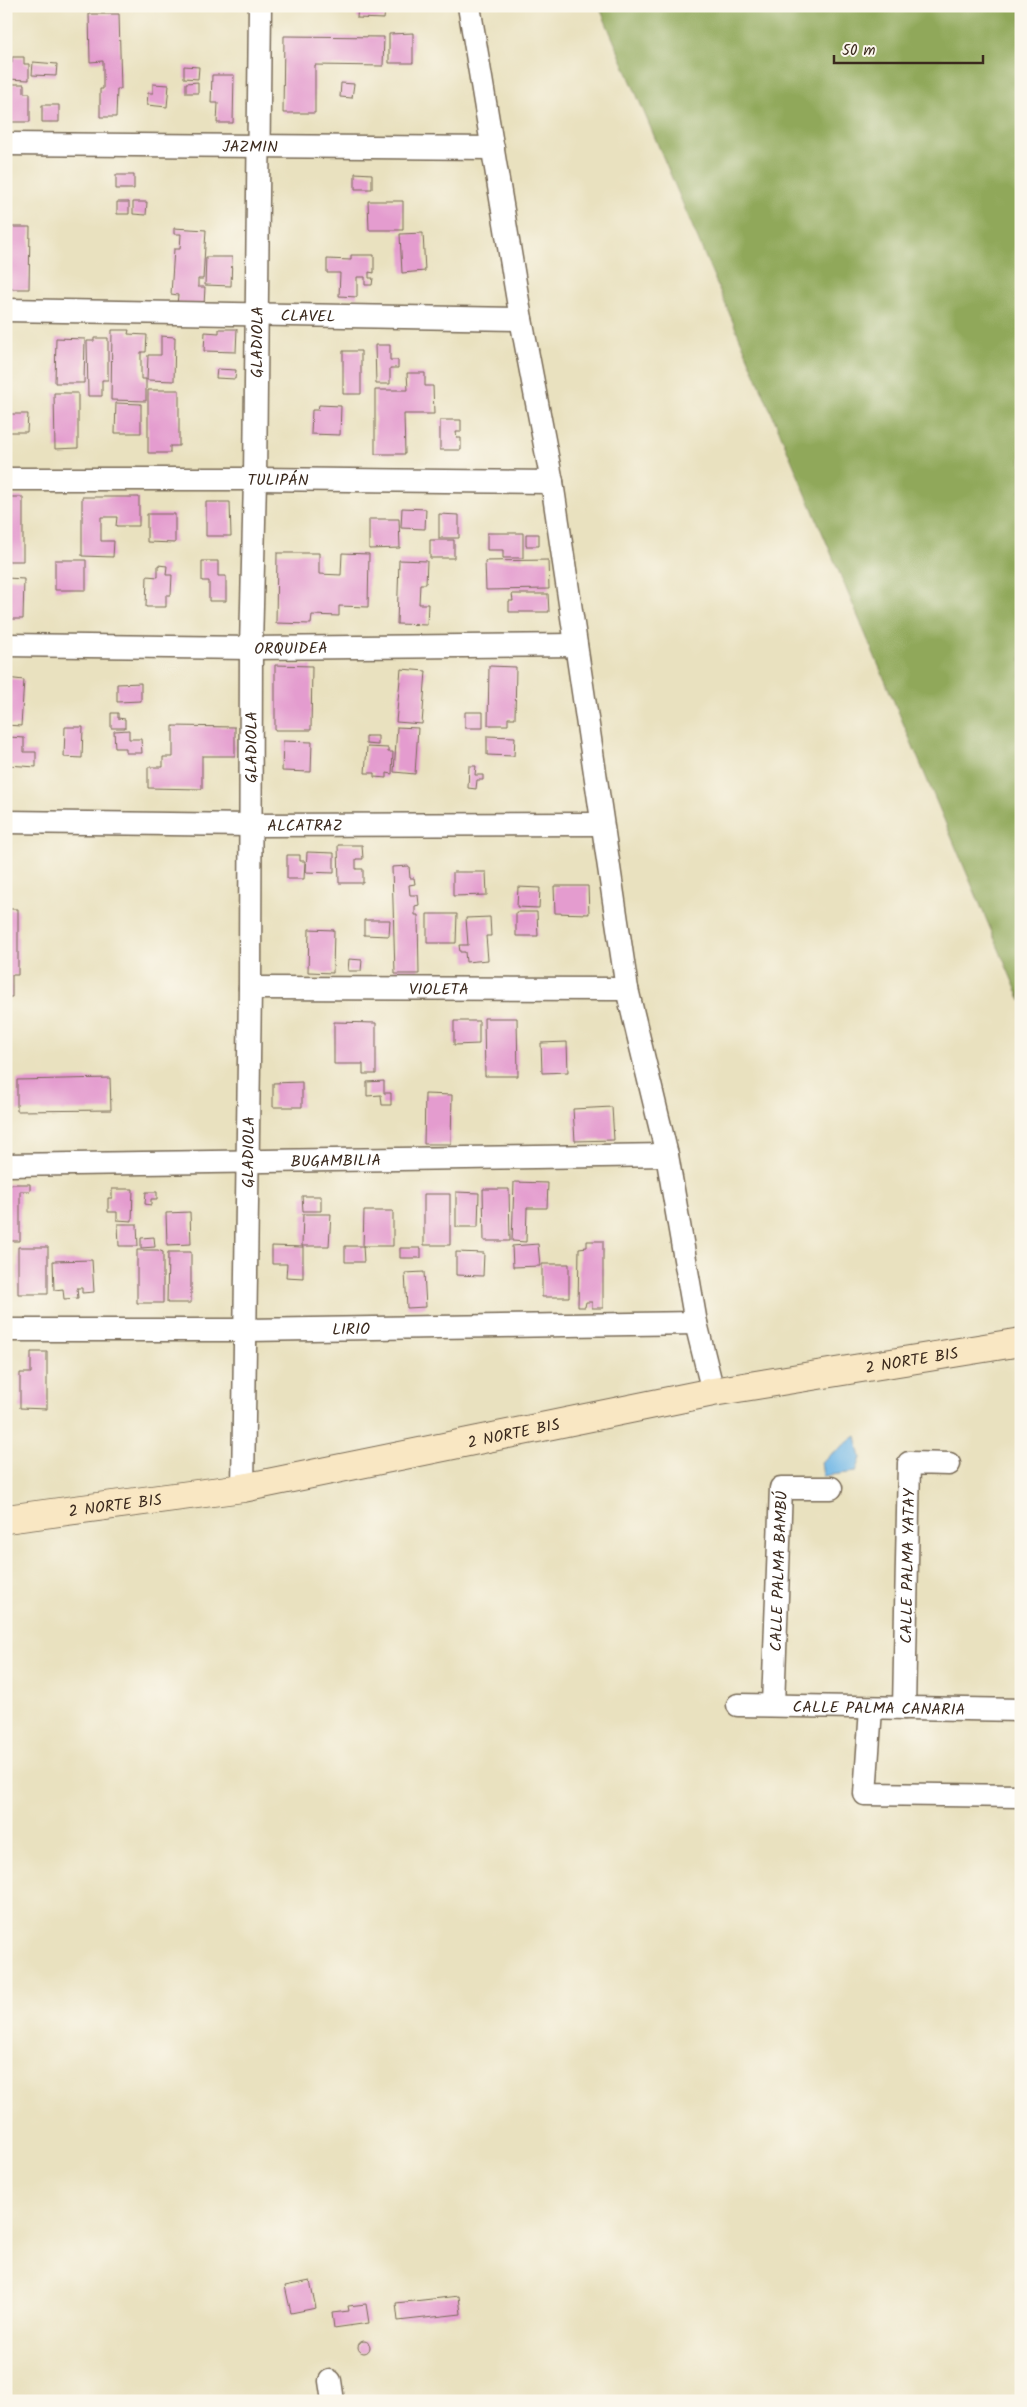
<svg xmlns="http://www.w3.org/2000/svg" width="1027" height="2407" viewBox="0 0 1027 2407" font-family="Kalam,sans-serif">
	<style>
		.forest { fill: #90a85a; stroke: #66693c }
		.water { fill: #6eb6e6; stroke: #547082 }
		.building { fill: #e49ccf }
		.lines { fill: none; stroke-linecap: round; stroke-linejoin: round }
		.street-casing { stroke: #786a56; stroke-width: 25 }
		.secondary-casing { stroke: #786a56; stroke-width: 30 }
		.street { stroke: #fff; stroke-width: 22 }
		.secondary { stroke: #f9e7c3; stroke-width: 28 }
		.labels { text-anchor: middle; stroke-width: 4; stroke-linejoin: round; paint-order: stroke }
		.street-label { font-size: 16px; fill: #3b2a1e; stroke: #fbf7ec }
	</style>
	<rect width="100%" height="100%" fill="#fbf7ec"/>
	<filter id="ink" filterUnits="userSpaceOnUse"><feTurbulence type="fractalNoise" baseFrequency=".02" numOctaves="2"/><feDisplacementMap in="SourceGraphic" scale="10" xChannelSelector="R" yChannelSelector="G"/><feConvolveMatrix kernelMatrix="1 2 1 2 8 2 1 2 1" color-interpolation-filters="sRGB"/></filter>
	<filter id="wash" filterUnits="userSpaceOnUse"><feTurbulence type="fractalNoise" baseFrequency=".0096" numOctaves="4" result="noise"/><feDisplacementMap in="SourceGraphic" scale="20" xChannelSelector="R" yChannelSelector="G"/><feGaussianBlur stdDeviation="1.12" result="paint"/><feColorMatrix in="noise" values="0 0 0 0 0 0 0 0 0 0 0 0 0 0 0 0 0 1.4 0 .05"/><feComposite in="paint" operator="in"/></filter>
	<g filter="url(#wash)">
		<rect width="100%" height="100%" fill="#e9e1bf"/>
		<path class="forest" d="M599,6H1021V1001Z"/>
		<path class="water" d="M856,1436L861,1458L856,1472L823,1476L821,1462Z"/>
		<g id="blocks">
			<path class="building" d="M358,6H376V10H385L384,19L357,18Z
				M89,14H119L121,89H117L116,117H100V89H103V61L90,62Z
				M413,33V63H389V34Z
				M284,36L384,37L383,66L315,65V113H283Z
				M12,57H24V64H29V80L6,79V63H12Z
				M33,62L57,64L56,76L32,75Z
				M184,66L199,67L198,79L184,78Z
				M212,75H234L233,123H217L218,103H211Z
				M198,82V93H186V83Z
				M341,83L354,84L352,98L340,97Z
				M6,84H24V93H30V122H6Z
				M153,84L169,85L167,107L147,105L148,93H153Z
				M42,105H59V122H42Z
				M355,173L372,174V189H355Z
				M116,175H134V189H116Z
				M368,201H403V230H369Z
				M117,202H129V214H117Z
				M133,202H147L146,215L133,214Z
				M6,227H30L29,289H6Z
				M174,228L206,230L203,279H198V287H205L204,306L177,304L178,295L171,294L174,249H180L181,234H174Z
				M423,233L425,271L402,273L400,234Z
				M351,255H374V273L369,272V278H373L372,285H365V277H357V297L339,296L340,273H327V259L351,260Z
				M206,257H232L231,286L205,285Z
				M219,329H237L236,352L204,351L205,332L219,333Z
				M112,330H129L128,334L147,335L146,352H141V379H146V401L111,400Z
				M161,336L175,337L174,381L147,380L148,355H161Z
				M56,338L85,339L84,383H55Z
				M94,338H108V380H102V396H88L87,341H94Z
				M375,345H390V360H398V368H390V384H376Z
				M343,351H361V394H343Z
				M217,369L236,370L235,379L216,378Z
				M407,373H425V386H433L434,414H404L405,454H375V390H408Z
				M148,390H179V446H170V453H148Z
				M54,393H78V448L55,449Z
				M116,403L141,404V433H115Z
				M319,405L341,406L340,435L311,434L312,410H318Z
				M9,414H28L27,432H9Z
				M440,420H461V432H456L457,438H461V450H440Z
				M6,497H23V561H6Z
				M82,497H139V526H116L117,517H101V541H114L113,557L82,556Z
				M206,502H230L231,536H206Z
				M402,508L426,509L425,529L401,528Z
				M147,514H175V543L147,542Z
				M439,514L459,515V538H439Z
				M369,519H399L400,548L369,549Z
				M487,533H523V558H503V550H487Z
				M526,534H539V546H526Z
				M430,540H454V558H430Z
				M277,553H319V574L341,575L342,553L369,554L368,607L339,606V616L312,615L311,624L276,623Z
				M55,560H86V590H55Z
				M399,560L427,561L426,584H420L419,604H428L427,625L397,624Z
				M548,560L549,589L486,590L485,561Z
				M202,561H218V576H226V601H209V581H202Z
				M158,565L167,566L166,575H172L171,595H166V607H146L147,576L158,577Z
				M6,578L24,579L23,619H6Z
				M512,594H548L549,612H509V601H513Z
				M275,665L312,666L311,730H275Z
				M489,666L516,667L515,718H508V725H488Z
				M401,669L426,671L422,724L396,722Z
				M6,678L24,680L21,726L6,725Z
				M141,683V701L117,702V684Z
				M465,712H483V728H465Z
				M111,713H118V718L125,719V728H111Z
				M173,726L235,727V756H202V789L148,788V767H163V757H173Z
				M65,727H83L82,758L64,757Z
				M397,727L418,728L415,774L394,772Z
				M129,730V739H141L142,753H126V748H115L114,731Z
				M366,736H378V745L366,744Z
				M487,736L515,737L514,756L487,755Z
				M9,737L24,738V752H36V767L8,765Z
				M283,741L312,742L311,772L282,771Z
				M367,747L388,748V752H393L392,774L387,773V778L374,777V773H365Z
				M469,766H476L475,775H483V780H477L476,789L468,788Z
				M338,845H362L363,859H356V869H363V883H339Z
				M307,852L334,853V873L306,872Z
				M287,855H300V861H305L304,879H287Z
				M409,866L410,878H414L415,884L409,885L410,895H418L419,905L415,906V915H418L419,974H395L392,867Z
				M453,872H486L487,895L453,896Z
				M554,886H588L589,914L555,913Z
				M518,887L540,888L539,908L517,907Z
				M6,909H18V975H12V997H6Z
				M516,912H537L538,936H516Z
				M427,914H457L456,943H427Z
				M490,917L491,936H486L488,960L466,962L465,952H460L459,945H468L466,918Z
				M364,920H390L389,936L364,935Z
				M309,929L334,930L333,973L308,972Z
				M349,959L362,960L361,971H348Z
				M484,1018H517L518,1076H485Z
				M454,1021H479V1044L454,1045Z
				M334,1022L376,1023V1074H363V1064H334Z
				M567,1042L568,1072L542,1073L541,1043Z
				M110,1078L111,1110L17,1111V1080Z
				M384,1081V1093H391V1105H382L381,1095L367,1096V1082Z
				M302,1082V1107H273V1083Z
				M425,1094L452,1095L451,1144H424Z
				M612,1107L614,1140L575,1141L573,1109Z
				M514,1182L548,1183L547,1208H527L526,1242L512,1241Z
				M6,1184H30V1191H20V1241H6Z
				M112,1189H133L132,1221L117,1220V1212H108V1198H112Z
				M483,1189H509L510,1241H484Z
				M146,1192H157V1199H151V1205L145,1204Z
				M456,1192L479,1193L478,1227H456Z
				M424,1194H450V1245H424Z
				M302,1196H321V1211H303Z
				M364,1211H393V1246H363Z
				M190,1212L191,1244L167,1245L166,1213Z
				M303,1214H331L329,1246H302Z
				M118,1224H137L138,1246H119Z
				M154,1237L155,1247L141,1248V1238Z
				M587,1241H603V1308H592V1302H586L585,1307H578L579,1248L587,1247Z
				M538,1244L540,1266L513,1267L512,1246Z
				M272,1246L303,1247V1278L286,1277L287,1264H272Z
				M345,1246H363L364,1262H345Z
				M18,1247H48V1294H18Z
				M400,1248H421V1258H400Z
				M137,1250H158L163,1252V1303H137Z
				M168,1252H191V1303H167Z
				M456,1252L484,1253L483,1276L456,1275Z
				M92,1260L94,1292L82,1293V1288H77L78,1298L64,1299L63,1289L54,1290L53,1261Z
				M542,1264H569V1297H542Z
				M424,1272L426,1307L407,1308L405,1273Z
				M31,1352H47V1409L20,1408V1373H31Z
				M310,2281L316,2308L291,2313L285,2286Z
				M459,2296L461,2314L398,2321L396,2303Z
				M366,2304L369,2323L334,2328L332,2313L349,2311L348,2306Z
				M358 2347a6 6 0 1 1 12 0a6 6 0 1 1-12 0Z"/>
		</g>
	</g>
	<g filter="url(#ink)">
		<use href="#blocks" fill-opacity="0" stroke="#786a56" stroke-width="1"/>
		<g class="lines">
			<g class="street-casing">
				<g id="street">
					<path d="M469,6L521,319L552,482L627,989L667,1155L696,1323L713,1392"/>
					<path id="s1" d="M6,144L493,148"/>
					<path id="s2" d="M6,310L521,319"/>
					<path id="s3" d="M6,479H255L552,482"/>
					<path id="s4" d="M6,645L251,648L576,645"/>
					<path id="s5" d="M6,822L251,825L602,824"/>
					<path id="s6" d="M250,988L627,989"/>
					<path id="s7" d="M6,1165L667,1155"/>
					<path id="s8" d="M6,1330H247L696,1323"/>
					<path id="s9" d="M243,1488L250,988L251,648L255,479L260,6"/>
					<path id="s10" d="M738,1705L1021,1710"/>
					<path id="s11" d="M773,1705L781,1488H831"/>
					<path id="s12" d="M904,1708L909,1463L949,1464"/>
					<path d="M871,1709L865,1794L1021,1796"/>
					<path d="M330,2381L333,2401"/>
				</g>
			</g>
			<g class="secondary-casing">
				<g id="secondary">
					<path id="s13" d="M6,1519L243,1488L713,1392L1021,1342"/>
				</g>
			</g>
			<use href="#street" class="street"/>
			<use href="#secondary" class="secondary"/>
		</g>
	</g>
	<g class="labels">
		<g class="street-label">
			<text dy="6" stroke="none"><textPath href="#s1" startOffset="244">JAZMIN</textPath></text>
			<text dy="6" stroke="none"><textPath href="#s2" startOffset="302">CLAVEL</textPath></text>
			<text dy="6" stroke="none"><textPath href="#s9" startOffset="1146">GLADIOLA</textPath></text>
			<text dy="6" stroke="none"><textPath href="#s3" startOffset="272">TULIPÁN</textPath></text>
			<text dy="6" stroke="none"><textPath href="#s4" startOffset="285">ORQUIDEA</textPath></text>
			<text dy="6" stroke="none"><textPath href="#s9" startOffset="741">GLADIOLA</textPath></text>
			<text dy="6" stroke="none"><textPath href="#s5" startOffset="299">ALCATRAZ</textPath></text>
			<text dy="6" stroke="none"><textPath href="#s6" startOffset="189">VIOLETA</textPath></text>
			<text dy="6" stroke="none"><textPath href="#s9" startOffset="336">GLADIOLA</textPath></text>
			<text dy="6" stroke="none"><textPath href="#s7" startOffset="330">BUGAMBILIA</textPath></text>
			<text dy="6" stroke="none"><textPath href="#s8" startOffset="345">LIRIO</textPath></text>
			<text dy="6" stroke="none"><textPath href="#s13" startOffset="920">2 NORTE BIS</textPath></text>
			<text dy="6" stroke="none"><textPath href="#s13" startOffset="515">2 NORTE BIS</textPath></text>
			<text dy="6" stroke="none"><textPath href="#s13" startOffset="110">2 NORTE BIS</textPath></text>
			<text dy="6" stroke="none"><textPath href="#s12" startOffset="142">CALLE PALMA YATAY</textPath></text>
			<text dy="6" stroke="none"><textPath href="#s11" startOffset="134">CALLE PALMA BAMBÚ</textPath></text>
			<text dy="6" stroke="none"><textPath href="#s10" startOffset="141">CALLE PALMA CANARIA</textPath></text>
		</g>
	</g>
	<rect width="1027" height="2407" fill="none" stroke="#fbf7ec" stroke-width="25"/>
	<path d="M834 55v8h149v-8" fill="none" stroke="#3b2a1e" stroke-width="2.5"/>
	<text x="842" y="55" font-size="15" fill="#3b2a1e" stroke="#fbf7ec" stroke-width="4" paint-order="stroke">50 m</text>
</svg>
